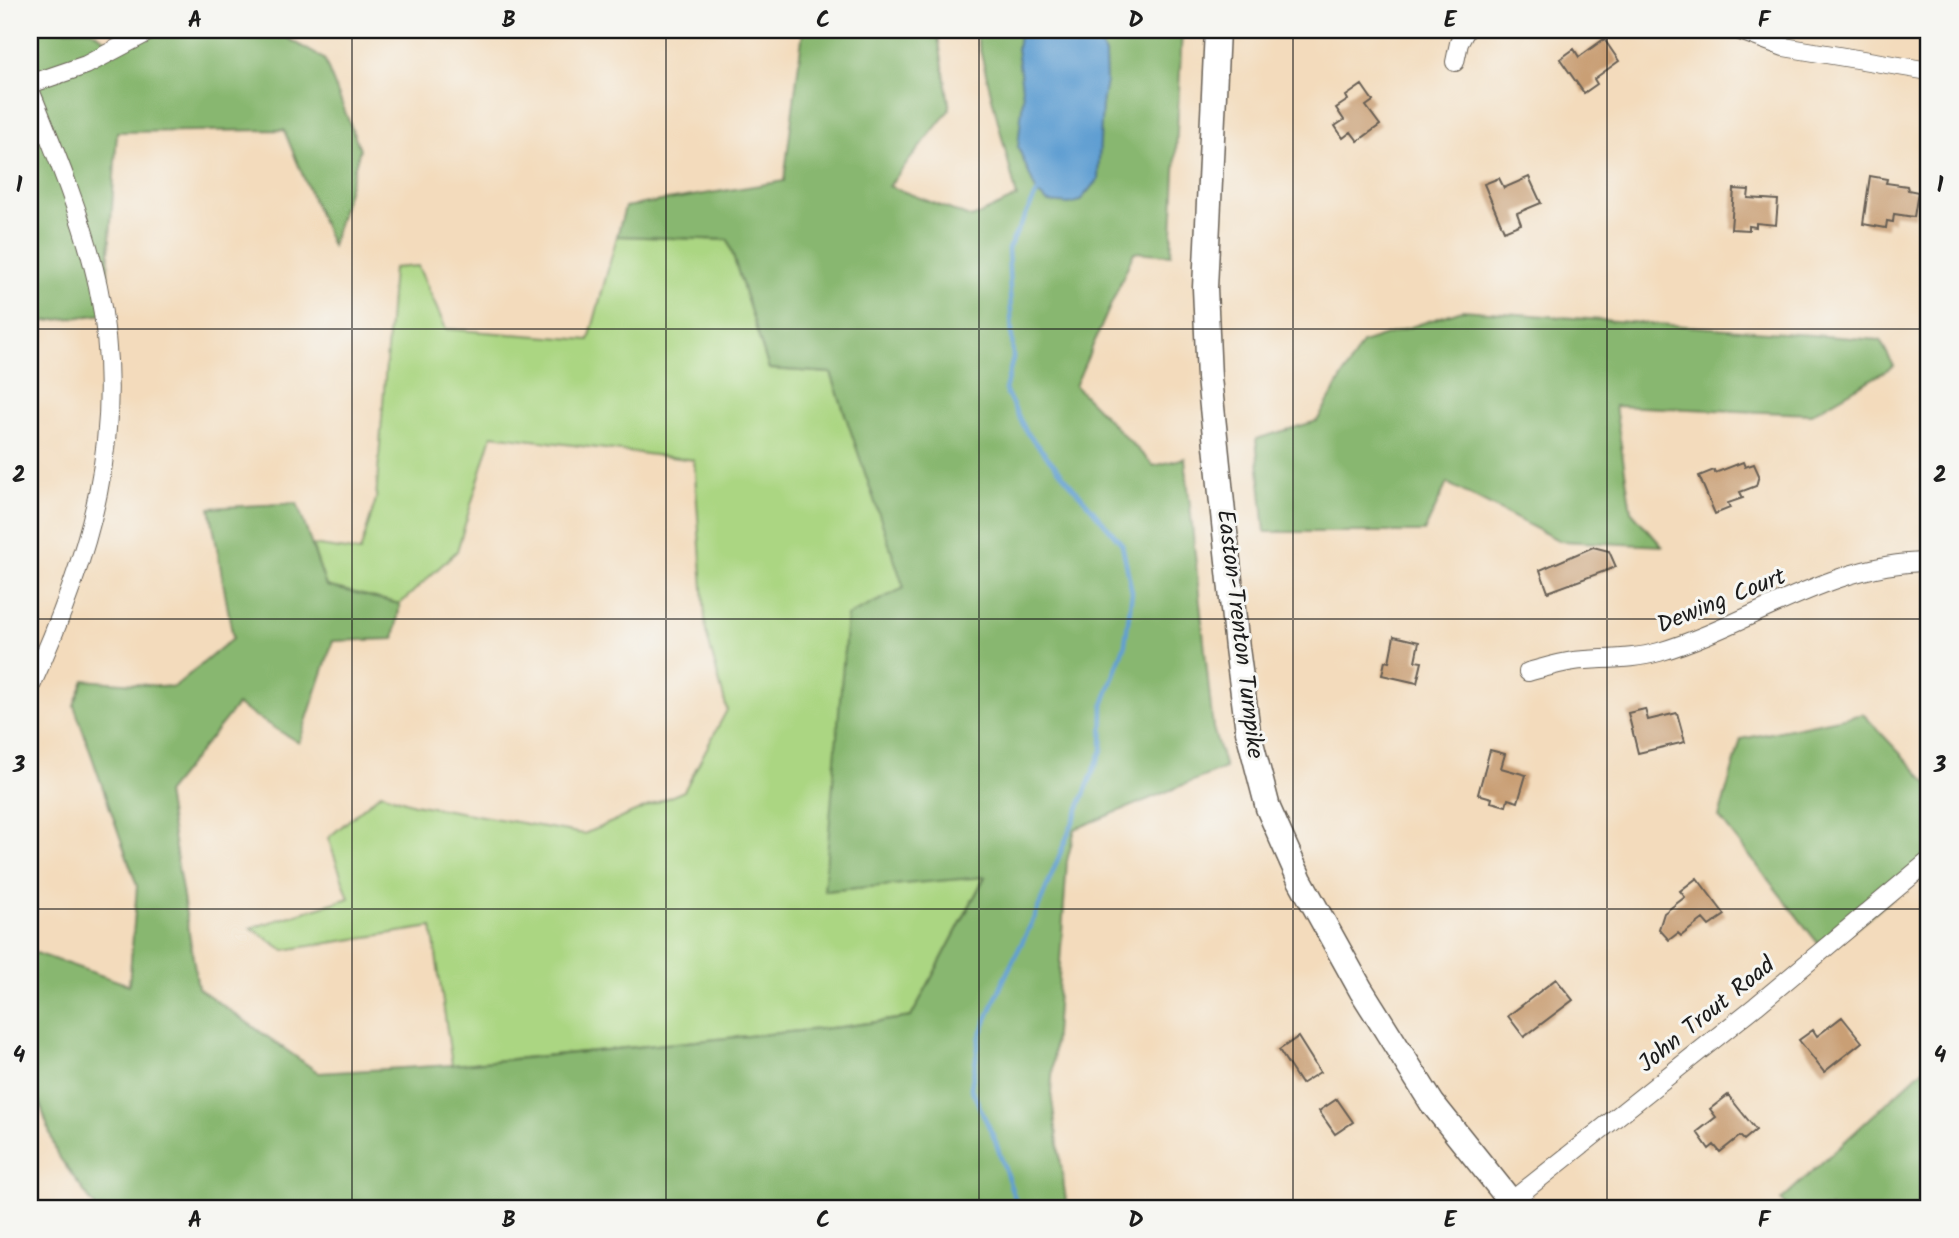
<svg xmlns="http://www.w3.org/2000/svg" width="1959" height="1238" viewBox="0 0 1959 1238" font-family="Kalam,sans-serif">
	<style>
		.green { fill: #abd682; stroke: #64794f; stroke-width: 2 }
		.forest { fill: #88b770; stroke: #526a46; stroke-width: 2 }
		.water { fill: #609fd2; stroke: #3e5e77; stroke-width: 2 }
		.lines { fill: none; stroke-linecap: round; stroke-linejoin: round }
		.stream { stroke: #609fd2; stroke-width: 4.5 }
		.building { fill: #c99f74 }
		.street-casing { stroke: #675f54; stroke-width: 20 }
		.secondary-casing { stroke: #675f54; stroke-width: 27 }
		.street { stroke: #fff; stroke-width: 18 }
		.secondary { stroke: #fff; stroke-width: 24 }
		.grid { fill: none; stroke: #1c1c1c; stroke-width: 2; stroke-opacity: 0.55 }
		.labels { text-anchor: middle; stroke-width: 6; stroke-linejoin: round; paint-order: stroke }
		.street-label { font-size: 24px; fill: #1c1c1c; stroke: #f6f6f2 }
		.neatline { fill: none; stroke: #1c1c1c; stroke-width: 2.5 }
		.grid-label { font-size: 23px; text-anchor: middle; font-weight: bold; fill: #1c1c1c }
	</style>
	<rect width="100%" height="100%" fill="#f6f6f2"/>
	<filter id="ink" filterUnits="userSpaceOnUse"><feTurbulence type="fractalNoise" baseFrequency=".0143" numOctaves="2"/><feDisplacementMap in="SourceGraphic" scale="14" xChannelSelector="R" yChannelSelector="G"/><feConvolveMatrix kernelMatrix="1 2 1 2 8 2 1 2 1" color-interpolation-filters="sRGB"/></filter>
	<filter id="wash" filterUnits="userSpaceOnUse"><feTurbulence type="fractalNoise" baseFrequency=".00686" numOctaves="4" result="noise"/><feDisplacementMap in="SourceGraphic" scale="28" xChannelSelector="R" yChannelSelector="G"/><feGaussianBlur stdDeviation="1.57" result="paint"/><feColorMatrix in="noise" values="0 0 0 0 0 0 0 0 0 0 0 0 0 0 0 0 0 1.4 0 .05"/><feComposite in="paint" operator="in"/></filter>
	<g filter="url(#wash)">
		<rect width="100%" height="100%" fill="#f3dbbc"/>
		<path class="green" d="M617,236L728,240L769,369L831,373L905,588L825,891L985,876L911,1017L840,1027L452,1065L432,927L284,950L251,928L349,898L328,838L381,793L414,804L584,834L684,791L727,710L706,632L694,460L492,435L457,551L400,604L326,586L312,545L360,552L376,499L393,268L418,266L446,329L589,340Z"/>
		<path class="forest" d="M30,30H91L117,47L143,30H273L324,59L360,149L332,246L284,130L117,132L105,314L30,323Z
			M803,30H937L950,109L889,186L972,218L1017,197L975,30H1182L1171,255L1134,252L1075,386L1154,466L1185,458L1213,728L1225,768L1075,829L1067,861L1051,1093L1067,1208H96L57,1154L30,1074V951L129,985L137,886L74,705L84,680L174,687L233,638L210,508L297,503L326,586L400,604L394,639L333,641L299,743L237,705L166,793L198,988L319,1073L452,1065L840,1027L911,1017L985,877L824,891L847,616L904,588L831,373L769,369L728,240L617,236L625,207L784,181Z
			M1462,310L1880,340L1894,366L1811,414L1615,406L1631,511L1662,546L1560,541L1447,483L1424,532H1265L1256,439L1317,421L1362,343Z
			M1863,714L1929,784V868L1825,952L1719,817L1741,739Z
			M1929,1064V1208H1789L1781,1200Z"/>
		<path class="water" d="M1020,30H1094L1105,54L1106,81L1102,105L1098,179L1080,201L1069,204L1048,202L1037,193L1018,147L1023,97L1017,48Z"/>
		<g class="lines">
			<path class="stream" d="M1018,1208L995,1140L971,1088L980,1036L1004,979L1035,916L1102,750L1103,705L1125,644L1132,592L1122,544L1027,433L1005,390L1013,358L1008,249L1037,193"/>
		</g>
		<g id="blocks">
			<path class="building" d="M1604,39L1619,61L1594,79L1597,84L1584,93L1560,59L1574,49L1579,57Z
				M1362,85L1373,101L1366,106L1380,125L1358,141L1351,132L1343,138L1335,126L1344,120L1336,108L1348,100L1346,96Z
				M1870,176L1887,179L1886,183L1907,186L1908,190L1918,192L1914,217L1894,214L1893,222L1887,221L1886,228L1863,224Z
				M1529,177L1541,203L1517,213L1521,224L1504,231L1484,184L1499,178L1504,188Z
				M1734,189L1749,190L1748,198L1778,200L1776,225L1756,223V227L1749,226V230L1731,229Z
				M1743,462L1745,467L1754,464L1759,475L1756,486L1740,492L1743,498L1728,503L1730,508L1715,514L1699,476L1714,470L1715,473Z
				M1593,547L1609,551L1616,567L1548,592L1540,570Z
				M1394,636L1419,642L1415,661L1422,662L1417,683L1382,675L1385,661L1389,662Z
				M1645,709L1648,720L1677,713L1685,742L1638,753L1628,713Z
				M1490,750L1505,754L1501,768L1526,775L1518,802L1508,799L1506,806L1491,802L1492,798L1478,794Z
				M1697,878L1725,915L1709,926L1703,919L1681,936L1678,933L1669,940L1659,929L1664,913L1685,897L1680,891Z
				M1556,979L1573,1000L1524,1037L1508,1016Z
				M1842,1017L1862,1042L1824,1072L1799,1040L1813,1030L1817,1036Z
				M1298,1037L1320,1072L1301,1084L1279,1050Z
				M1728,1095L1756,1130L1744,1140L1740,1136L1720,1152L1714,1145L1709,1149L1697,1132L1716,1117L1710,1109Z
				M1337,1099L1353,1122L1335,1134L1319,1111Z"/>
		</g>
	</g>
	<g filter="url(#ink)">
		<use href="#blocks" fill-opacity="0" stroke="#675f54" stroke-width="2"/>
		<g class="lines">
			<g class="street-casing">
				<path id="street" d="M1738,30L1784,47L1929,71
					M1455,62L1459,43L1466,30
					M30,84L86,65L152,30
					M30,90C55,151 84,221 98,286C129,431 90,557 30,688
					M1528,672C1543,668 1559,663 1574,661C1602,658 1631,660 1659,652C1750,625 1831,562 1929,562
					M1510,1202L1756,1006L1929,861"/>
			</g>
			<g class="secondary-casing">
				<path id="secondary" d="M1217,30L1205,288L1209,378L1237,648L1248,731L1268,808L1300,880L1361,990L1432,1103L1516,1208"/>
			</g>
			<use href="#street" class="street"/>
			<use href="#secondary" class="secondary"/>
		</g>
	</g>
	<path class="grid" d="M352,30V1208M666,30V1208M979,30V1208M1293,30V1208M1607,30V1208M30,329H1929M30,619H1929M30,909H1929"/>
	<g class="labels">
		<g class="street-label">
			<text transform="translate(1721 600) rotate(-22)" y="8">Dewing Court</text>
			<text transform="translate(1241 634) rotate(83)" y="8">Easton-Trenton Turnpike</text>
			<text transform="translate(1706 1014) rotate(-39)" y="8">John Trout Road</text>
		</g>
	</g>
	<rect width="1959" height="1238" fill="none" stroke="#f6f6f2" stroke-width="77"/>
	<rect x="38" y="38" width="1882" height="1162" class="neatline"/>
	<g class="grid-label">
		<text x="195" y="27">A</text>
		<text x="509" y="27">B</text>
		<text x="823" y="27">C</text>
		<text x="1136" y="27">D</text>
		<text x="1450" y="27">E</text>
		<text x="1764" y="27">F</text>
		<text x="19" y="192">1</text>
		<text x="1940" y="192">1</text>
		<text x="19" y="482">2</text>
		<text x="1940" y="482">2</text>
		<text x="19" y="772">3</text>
		<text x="1940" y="772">3</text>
		<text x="19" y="1062">4</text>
		<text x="1940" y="1062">4</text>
		<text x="195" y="1227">A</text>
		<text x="509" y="1227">B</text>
		<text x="823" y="1227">C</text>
		<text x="1136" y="1227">D</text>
		<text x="1450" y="1227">E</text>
		<text x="1764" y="1227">F</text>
	</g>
</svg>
